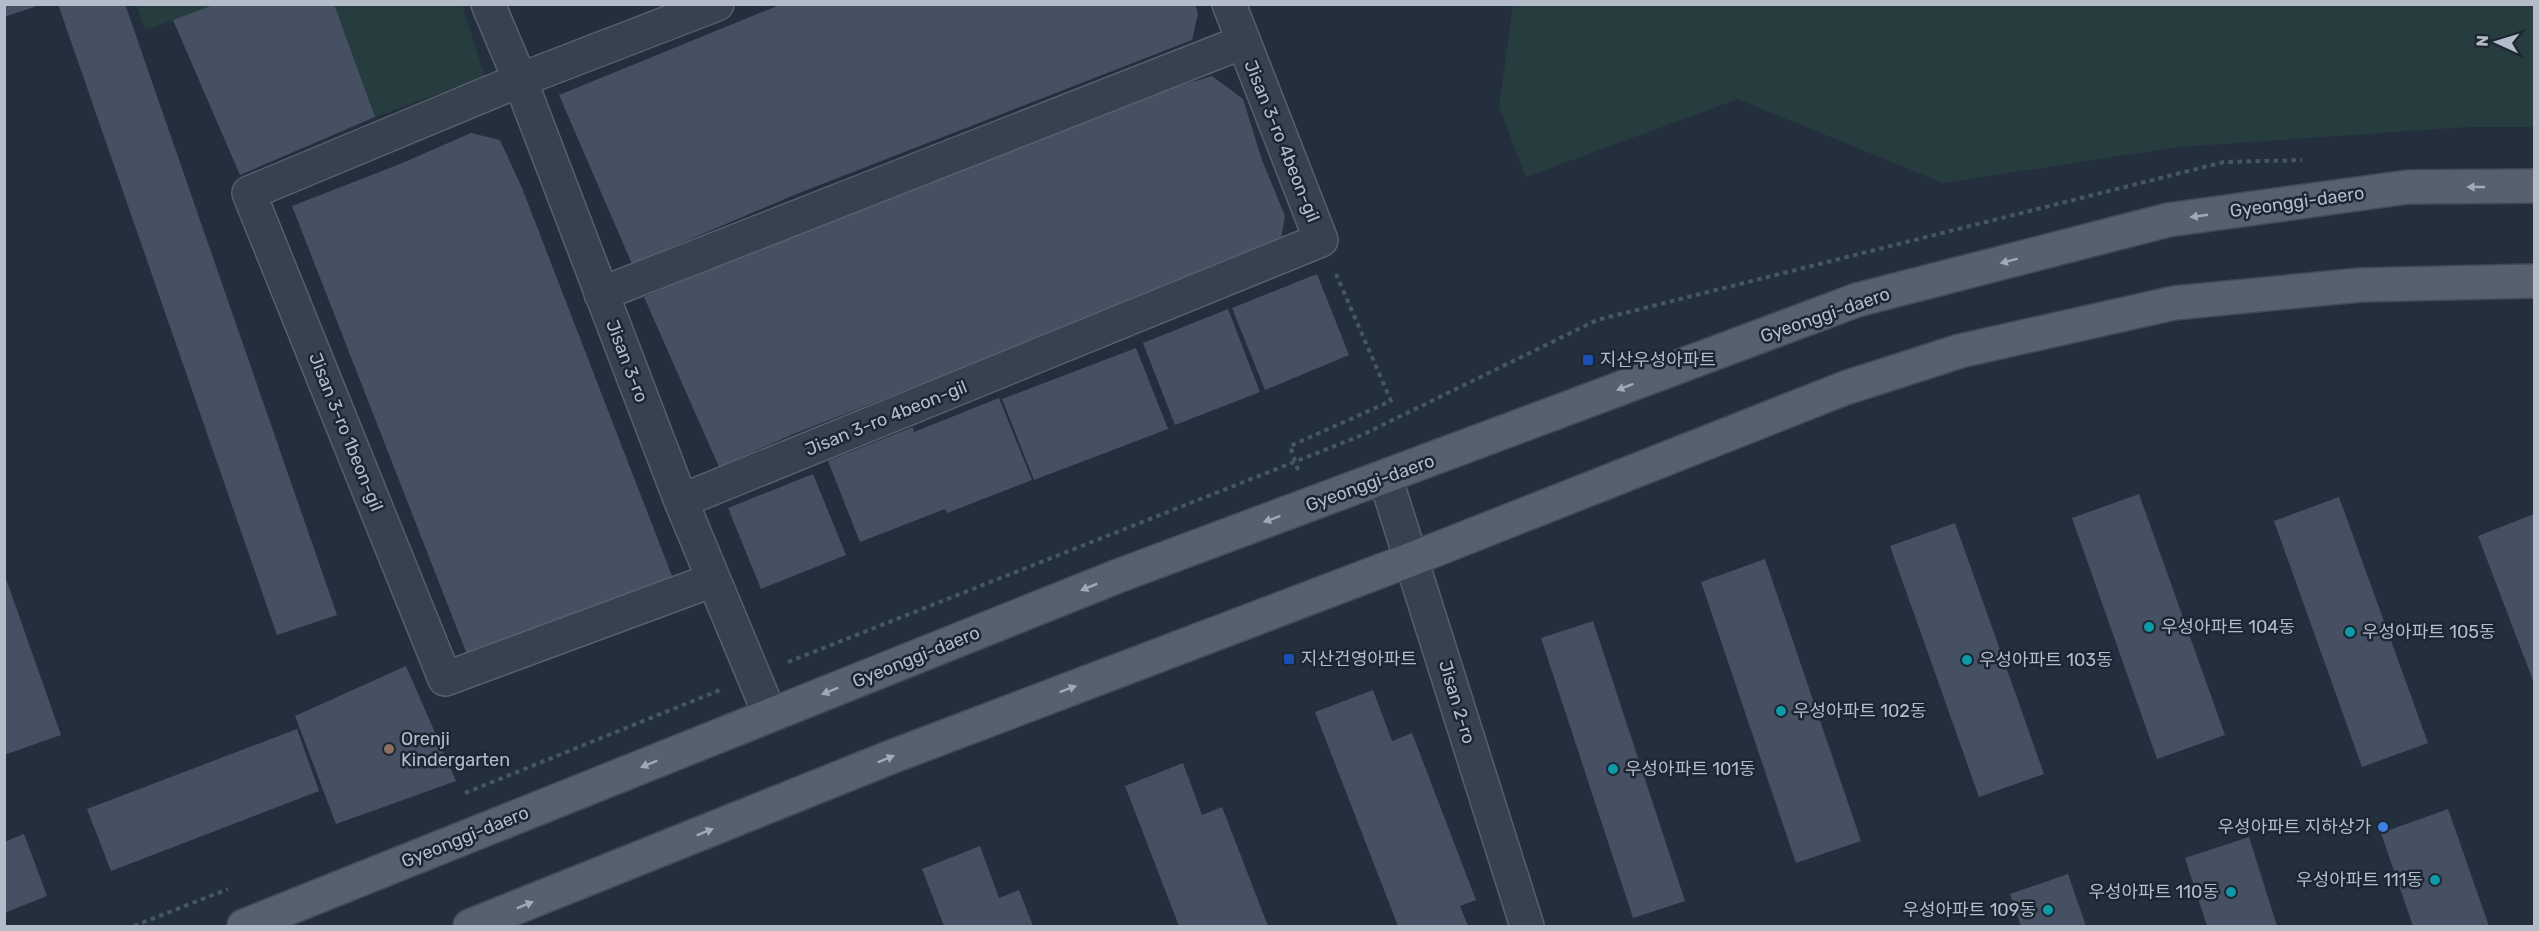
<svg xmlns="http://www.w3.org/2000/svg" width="2539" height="931" viewBox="0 0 2539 931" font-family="Rubik,'Noto Sans KR',sans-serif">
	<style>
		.green { fill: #263c3f }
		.building { fill: #455162 }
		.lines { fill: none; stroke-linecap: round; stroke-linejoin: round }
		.street-casing { stroke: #565f6c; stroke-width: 36 }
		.primary-casing { stroke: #414a57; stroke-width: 36 }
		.path { stroke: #44595c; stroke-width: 4; stroke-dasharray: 4.5 4.5; stroke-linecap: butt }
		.street { stroke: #38414e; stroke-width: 33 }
		.primary { stroke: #56606e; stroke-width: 33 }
		.oneway { fill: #a1aab7 }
		.transit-dot { fill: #1a4fb4; stroke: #1d2633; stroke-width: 2 }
		.culture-dot { fill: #0f9aa8; stroke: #1d2633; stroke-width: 2 }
		.education-dot { fill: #8d6e63; stroke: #1d2633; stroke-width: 2 }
		.shop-dot { fill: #3f7fe0; stroke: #1d2633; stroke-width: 2 }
		.labels { text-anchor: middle; stroke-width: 5; stroke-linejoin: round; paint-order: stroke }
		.street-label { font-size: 18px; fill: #b4bcc9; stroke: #1d2633 }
		.poi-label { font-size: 18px; fill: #b4bcc9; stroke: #1d2633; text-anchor: start }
	</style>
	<rect width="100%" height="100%" fill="#242f3e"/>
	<path class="green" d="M136,4L216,5L145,30Z
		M334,5H462L485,77L375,117Z
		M1513,5H2534V127H2467L2179,147L1943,183L1738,99L1526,177L1499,107Z"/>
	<path class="building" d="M4,4H40V5L4,17Z
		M58,4H125L337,615L277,635Z
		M216,4H334L375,117L240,175L173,20Z
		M782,4H1195L1198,14L1192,40L794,195L632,264L559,95Z
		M1212,76L1243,99L1262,160L1285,216L1280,244L791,435L719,467L644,297L882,198L1162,91Z
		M471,133L500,140L522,188L672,576L576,620L470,662L292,206L400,164Z
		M1317,274L1349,355L1265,390L1232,308Z
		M1228,309L1260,392L1175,425L1143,343Z
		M1136,348L1168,429L1034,480L1002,399Z
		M999,398L1032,480L947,513L945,509L860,542L828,461L913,427L914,432Z
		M813,474L846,555L761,589L728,508Z
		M2139,494L2225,735L2157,759L2072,518Z
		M2339,497L2428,743L2362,767L2274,521Z
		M2534,514V683L2478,536Z
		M1955,523L2044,774L1979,797L1890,546Z
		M1765,559L1861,841L1796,863L1701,582Z
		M4,573L61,735L4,755Z
		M1593,621L1685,901L1633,918L1541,638Z
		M406,666L456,781L336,824L295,716Z
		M1373,690L1392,741L1412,733L1476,900L1460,906L1468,926H1398L1315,712Z
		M297,729L319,791L111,871L87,809Z
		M1183,763L1202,815L1222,807L1268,926H1179L1125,786Z
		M2448,809L2489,926H2413L2381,833Z
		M24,834L47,896L4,913V842Z
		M2249,837L2277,926H2207L2185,858Z
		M980,846L999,898L1019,890L1033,926H944L922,869Z
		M2068,874L2086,926H2021L2010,894Z"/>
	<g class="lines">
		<g class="street-casing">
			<path id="street" d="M488,4L520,80L681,501L770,715
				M601,294L1243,42
				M1385,477L1527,926
				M681,501L1321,240L1229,4
				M713,580L445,679L249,193L520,80L717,4"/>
		</g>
		<g class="primary-casing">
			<path id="primary" d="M244,926L1118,576L1857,300L2168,220L2408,187L2534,186
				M470,926L891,757L1412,559L1845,388L1960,351L2174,303L2360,285L2534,281"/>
		</g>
		<path class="path" d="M1298,470L1290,446L1391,401L1336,274
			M788,662L1360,436L1597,320L2224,162L2302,160
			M465,793L720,690
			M134,926L228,889"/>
		<use href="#street" class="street"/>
		<use href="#primary" class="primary"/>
	</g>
	<defs><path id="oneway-solid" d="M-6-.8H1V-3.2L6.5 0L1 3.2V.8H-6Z" transform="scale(1.5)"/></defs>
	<g class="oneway">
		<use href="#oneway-solid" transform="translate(2476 187) rotate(180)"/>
		<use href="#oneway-solid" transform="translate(2199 216) rotate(172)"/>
		<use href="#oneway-solid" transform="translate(2009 261) rotate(165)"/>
		<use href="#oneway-solid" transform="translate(1625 387) rotate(159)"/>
		<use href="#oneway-solid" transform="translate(1272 519) rotate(160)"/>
		<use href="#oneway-solid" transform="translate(1089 587) rotate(158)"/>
		<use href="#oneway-solid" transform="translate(1068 689) rotate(-21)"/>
		<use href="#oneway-solid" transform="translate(830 691) rotate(158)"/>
		<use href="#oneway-solid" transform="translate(886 759) rotate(-22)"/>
		<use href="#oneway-solid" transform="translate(649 764) rotate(158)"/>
		<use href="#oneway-solid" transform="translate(705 832) rotate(-22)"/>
		<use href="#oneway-solid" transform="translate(525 905) rotate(-22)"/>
	</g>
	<g class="transit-dot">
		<rect x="1582" y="354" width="12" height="12" rx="3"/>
		<rect x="1283" y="653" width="12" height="12" rx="3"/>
	</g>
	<g class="culture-dot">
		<circle cx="2149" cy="627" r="6"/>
		<circle cx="2350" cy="632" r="6"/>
		<circle cx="1967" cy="660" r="6"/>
		<circle cx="1781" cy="711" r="6"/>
		<circle cx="1613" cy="769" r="6"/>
		<circle cx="2435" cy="880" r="6"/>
		<circle cx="2231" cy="892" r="6"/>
		<circle cx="2048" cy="910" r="6"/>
	</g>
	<circle class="education-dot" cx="389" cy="749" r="6"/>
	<circle class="shop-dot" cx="2383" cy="827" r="6"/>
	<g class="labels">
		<g class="street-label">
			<text transform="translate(1282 141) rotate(68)" y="6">Jisan 3-ro 4beon-gil</text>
			<text transform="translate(2297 202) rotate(-8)" y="6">Gyeonggi-daero</text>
			<text transform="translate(1825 315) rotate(-19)" y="6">Gyeonggi-daero</text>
			<text transform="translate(627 361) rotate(69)" y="6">Jisan 3-ro</text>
			<text transform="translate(886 418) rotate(-22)" y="6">Jisan 3-ro 4beon-gil</text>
			<text transform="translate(346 432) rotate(68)" y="6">Jisan 3-ro 1beon-gil</text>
			<text transform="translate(1370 483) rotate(-20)" y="6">Gyeonggi-daero</text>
			<text transform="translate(916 657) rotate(-22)" y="6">Gyeonggi-daero</text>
			<text transform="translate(1457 702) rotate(73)" y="6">Jisan 2-ro</text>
			<text transform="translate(465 837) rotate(-22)" y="6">Gyeonggi-daero</text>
		</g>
		<g class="poi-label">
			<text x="1600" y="366">지산우성아파트</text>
			<text x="2161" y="633">우성아파트 104동</text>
			<text x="2362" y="638">우성아파트 105동</text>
			<text x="1301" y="665">지산건영아파트</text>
			<text x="1979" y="666">우성아파트 103동</text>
			<text x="1793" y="717">우성아파트 102동</text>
			<text x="401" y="745">Orenji<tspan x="401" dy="21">Kindergarten</tspan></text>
			<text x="1625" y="775">우성아파트 101동</text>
			<text x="2371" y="833" text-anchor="end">우성아파트 지하상가</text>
			<text x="2423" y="886" text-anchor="end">우성아파트 111동</text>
			<text x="2219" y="898" text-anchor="end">우성아파트 110동</text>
			<text x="2036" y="916" text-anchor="end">우성아파트 109동</text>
		</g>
	</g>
	<rect width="2539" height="931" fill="none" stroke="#b4bcc9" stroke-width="12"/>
	<g transform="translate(2497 42) rotate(274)" stroke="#1d2633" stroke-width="4.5" paint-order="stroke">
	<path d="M0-4.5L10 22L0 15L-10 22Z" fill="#b4bcc9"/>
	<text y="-9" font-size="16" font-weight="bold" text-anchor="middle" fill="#b4bcc9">N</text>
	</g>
</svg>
